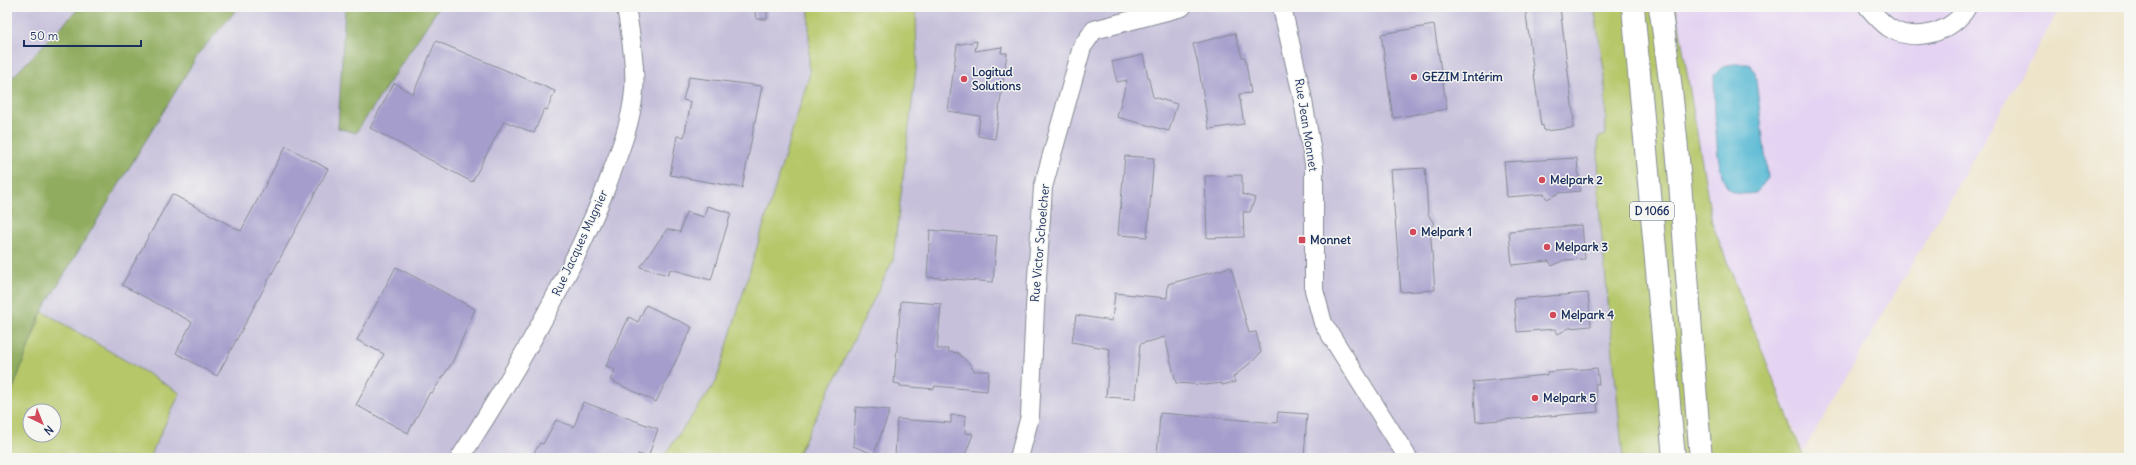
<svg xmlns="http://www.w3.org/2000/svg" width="2136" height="465" viewBox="0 0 2136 465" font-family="Delius,sans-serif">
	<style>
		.built { fill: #e4d3f2 }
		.industrial { fill: #c6c0da }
		.green { fill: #b6c76a; stroke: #687b64; fill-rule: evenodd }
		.forest { fill: #90ac5e; stroke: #566e5e }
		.water { fill: #55b8d3; stroke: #387498 }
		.building { fill: #a59ecc }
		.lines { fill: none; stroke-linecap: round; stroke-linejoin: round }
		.minor-casing { stroke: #848a94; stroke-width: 20 }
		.trunk-casing { stroke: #848a94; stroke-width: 24 }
		.minor { stroke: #fff; stroke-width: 18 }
		.trunk { stroke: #fff; stroke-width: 22 }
		.poi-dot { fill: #d1495b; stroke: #f6f6f2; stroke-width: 1.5 }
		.labels { text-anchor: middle; stroke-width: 3; stroke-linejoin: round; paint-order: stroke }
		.shield { fill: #f6f6f2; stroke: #5d6b8a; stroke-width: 1 }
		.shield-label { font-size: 11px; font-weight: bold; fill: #1b2f5e }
		.poi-label { font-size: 12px; font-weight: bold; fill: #1b2f5e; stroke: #f6f6f2; text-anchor: start }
		.street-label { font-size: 12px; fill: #1b2f5e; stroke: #f6f6f2 }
	</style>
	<rect width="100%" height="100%" fill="#f6f6f2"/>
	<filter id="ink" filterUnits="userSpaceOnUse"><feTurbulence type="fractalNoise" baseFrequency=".025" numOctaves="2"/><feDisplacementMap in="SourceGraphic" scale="8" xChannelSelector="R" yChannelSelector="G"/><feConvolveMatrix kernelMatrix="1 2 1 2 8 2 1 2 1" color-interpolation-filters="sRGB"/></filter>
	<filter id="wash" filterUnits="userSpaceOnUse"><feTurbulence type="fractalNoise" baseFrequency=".012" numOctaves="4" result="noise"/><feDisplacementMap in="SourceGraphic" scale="16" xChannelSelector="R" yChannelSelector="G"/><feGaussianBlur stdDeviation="0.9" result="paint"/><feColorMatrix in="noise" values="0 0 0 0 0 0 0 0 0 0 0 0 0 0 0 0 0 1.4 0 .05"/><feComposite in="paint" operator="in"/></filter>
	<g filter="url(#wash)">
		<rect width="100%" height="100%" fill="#eee4ca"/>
		<path class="built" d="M1676,7H2061L1803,452L1712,223Z"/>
		<path class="industrial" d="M7,7H80L7,83Z
			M239,7H345L338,127L356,133L439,7H809V76L716,382L662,458H149L180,393L42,311L199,53Z
			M916,7H1594L1605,76L1606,135L1598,137L1599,207L1623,458H796L893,260L917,61Z"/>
		<path class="green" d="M809,7H916L917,61L893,260L796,458H662L716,382L809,76Z
			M1594,7H1676L1712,223L1804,458H1623L1599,207L1598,137L1606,135L1605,76Z
			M42,311L180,393L149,458H7V405ZM30,411H54V435H30Z"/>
		<path class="forest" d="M80,7H239L199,53L42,311L7,405V83Z
			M345,7H439L356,133L338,128Z"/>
		<path class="water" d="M1734,64H1749L1755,72L1768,178L1756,193C1746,194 1736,196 1728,188C1714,173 1715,98 1714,75L1723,66Z"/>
		<g id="blocks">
			<path class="building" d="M754,7H767V19H756Z
				M1525,7H1560L1574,121H1573V128L1544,131L1543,125L1541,126Z
				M1434,25L1447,109L1393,118L1381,34Z
				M1235,33L1242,57H1245L1251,93L1239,94L1244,124L1209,129L1198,64L1193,44Z
				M436,41L555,91L547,110L544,109L534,133L504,121L472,182L370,128L394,83L413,94Z
				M977,41L975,51L1002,47L1001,53H1007L995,139L978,136L980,116L948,111L957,45Z
				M1143,55L1153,97L1177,104L1169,131L1117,117L1127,80L1117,82L1112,62Z
				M689,77L762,86L742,188L670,175L677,136L684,137L691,102L683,100Z
				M286,146L328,169L217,376L176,353L192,322L122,285L172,194L241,231Z
				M1125,156L1154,158L1147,237L1118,235Z
				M1577,158L1580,191L1559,193L1547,199L1544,194L1507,197L1504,162Z
				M1425,168L1428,214L1434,224L1430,227L1435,290L1401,292L1391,170Z
				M1242,175V194L1255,198L1250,212H1243L1244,237L1207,238L1205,176Z
				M707,206L731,213L711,280L670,269L668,275L640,267L667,229L680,232L686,212L704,217Z
				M1582,225L1585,259L1564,260L1552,266L1549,261L1512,265L1509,231Z
				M930,230L997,236L993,282L927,277Z
				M396,267L475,309L452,363L432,393L430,392L408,433L356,405L384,354L357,340Z
				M1231,267L1249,333L1256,332L1261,352L1254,360L1233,377L1235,382L1222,385V383L1205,385L1176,383L1165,337L1140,344L1135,399L1106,397L1110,349L1072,342L1076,315L1112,321L1115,293L1167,298L1168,284Z
				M1588,293L1591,326L1569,328L1558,334L1555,329L1517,332L1514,299Z
				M901,301L941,304L937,349H949L948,352L958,353L969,363L974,371H989L987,391L935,386L934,389L900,386V384L894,383Z
				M646,305L692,327L656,402L610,380L615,370L606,366L629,317L638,322Z
				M1597,368L1599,384H1595L1598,412L1476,422L1473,382L1547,375V372Z
				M583,402L658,429L648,457L638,454L637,458H531L540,443L543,444L556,420L574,427Z
				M856,407L890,410L874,454L853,446Z
				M1278,412L1307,414L1304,458H1157L1160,413L1277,423Z
				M951,415L966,416L965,433L973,434L964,458H895L897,419L951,423Z"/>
		</g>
	</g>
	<g filter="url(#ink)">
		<use href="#blocks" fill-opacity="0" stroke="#848a94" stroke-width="1"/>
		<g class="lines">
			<g class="minor-casing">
				<path id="minor" d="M1282,7L1302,95L1314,164V290L1323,323L1408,458
					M1868,7C1874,14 1881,22 1888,27C1913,44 1953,33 1967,7
					M460,458C515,373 567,284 605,190C617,158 631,126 634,91C636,69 630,30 626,7
					M1019,458L1030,416L1035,307L1043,187L1082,47L1094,30L1182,7"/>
			</g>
			<g class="trunk-casing">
				<path id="trunk" d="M1633,7L1674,458
					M1660,7C1683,156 1687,308 1701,458"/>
			</g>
			<use href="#minor" class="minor"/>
			<use href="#trunk" class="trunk"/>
		</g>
	</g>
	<g class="poi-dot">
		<circle cx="1414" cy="77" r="4"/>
		<circle cx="964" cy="79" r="4"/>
		<circle cx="1542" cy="180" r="4"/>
		<circle cx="1413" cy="232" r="4"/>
		<rect x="1298" y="236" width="8" height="8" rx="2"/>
		<circle cx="1547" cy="247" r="4"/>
		<circle cx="1553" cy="315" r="4"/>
		<circle cx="1535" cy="398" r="4"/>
	</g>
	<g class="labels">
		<rect class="shield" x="1630" y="202" width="44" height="18" rx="3"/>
		<g class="shield-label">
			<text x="1652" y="215">D 1066</text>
		</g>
		<g class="poi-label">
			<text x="972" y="76">Logitud<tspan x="972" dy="14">Solutions</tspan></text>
			<text x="1422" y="81">GEZIM Intérim</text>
			<text x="1550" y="184">Melpark 2</text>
			<text x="1421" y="236">Melpark 1</text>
			<text x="1310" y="244">Monnet</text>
			<text x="1555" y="251">Melpark 3</text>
			<text x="1561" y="319">Melpark 4</text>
			<text x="1543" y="402">Melpark 5</text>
		</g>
		<g class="street-label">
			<text transform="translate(1306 125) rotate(81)" y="4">Rue Jean Monnet</text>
			<text transform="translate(580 243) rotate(-65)" y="4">Rue Jacques Mugnier</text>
			<text transform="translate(1040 243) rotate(-85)" y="4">Rue Victor Schoelcher</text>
		</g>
	</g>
	<rect width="2136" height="465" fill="none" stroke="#f6f6f2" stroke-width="24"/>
	<g transform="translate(42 423) rotate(137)"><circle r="19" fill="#f6f6f2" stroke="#9ea6b7"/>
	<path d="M0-3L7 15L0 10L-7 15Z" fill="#d1495b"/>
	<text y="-6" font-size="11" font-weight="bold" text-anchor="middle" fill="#1b2f5e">N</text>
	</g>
	<path d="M24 40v6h117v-6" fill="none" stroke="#1b2f5e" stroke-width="2"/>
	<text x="30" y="40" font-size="12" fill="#1b2f5e" stroke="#f6f6f2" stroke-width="3" paint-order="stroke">50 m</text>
</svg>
